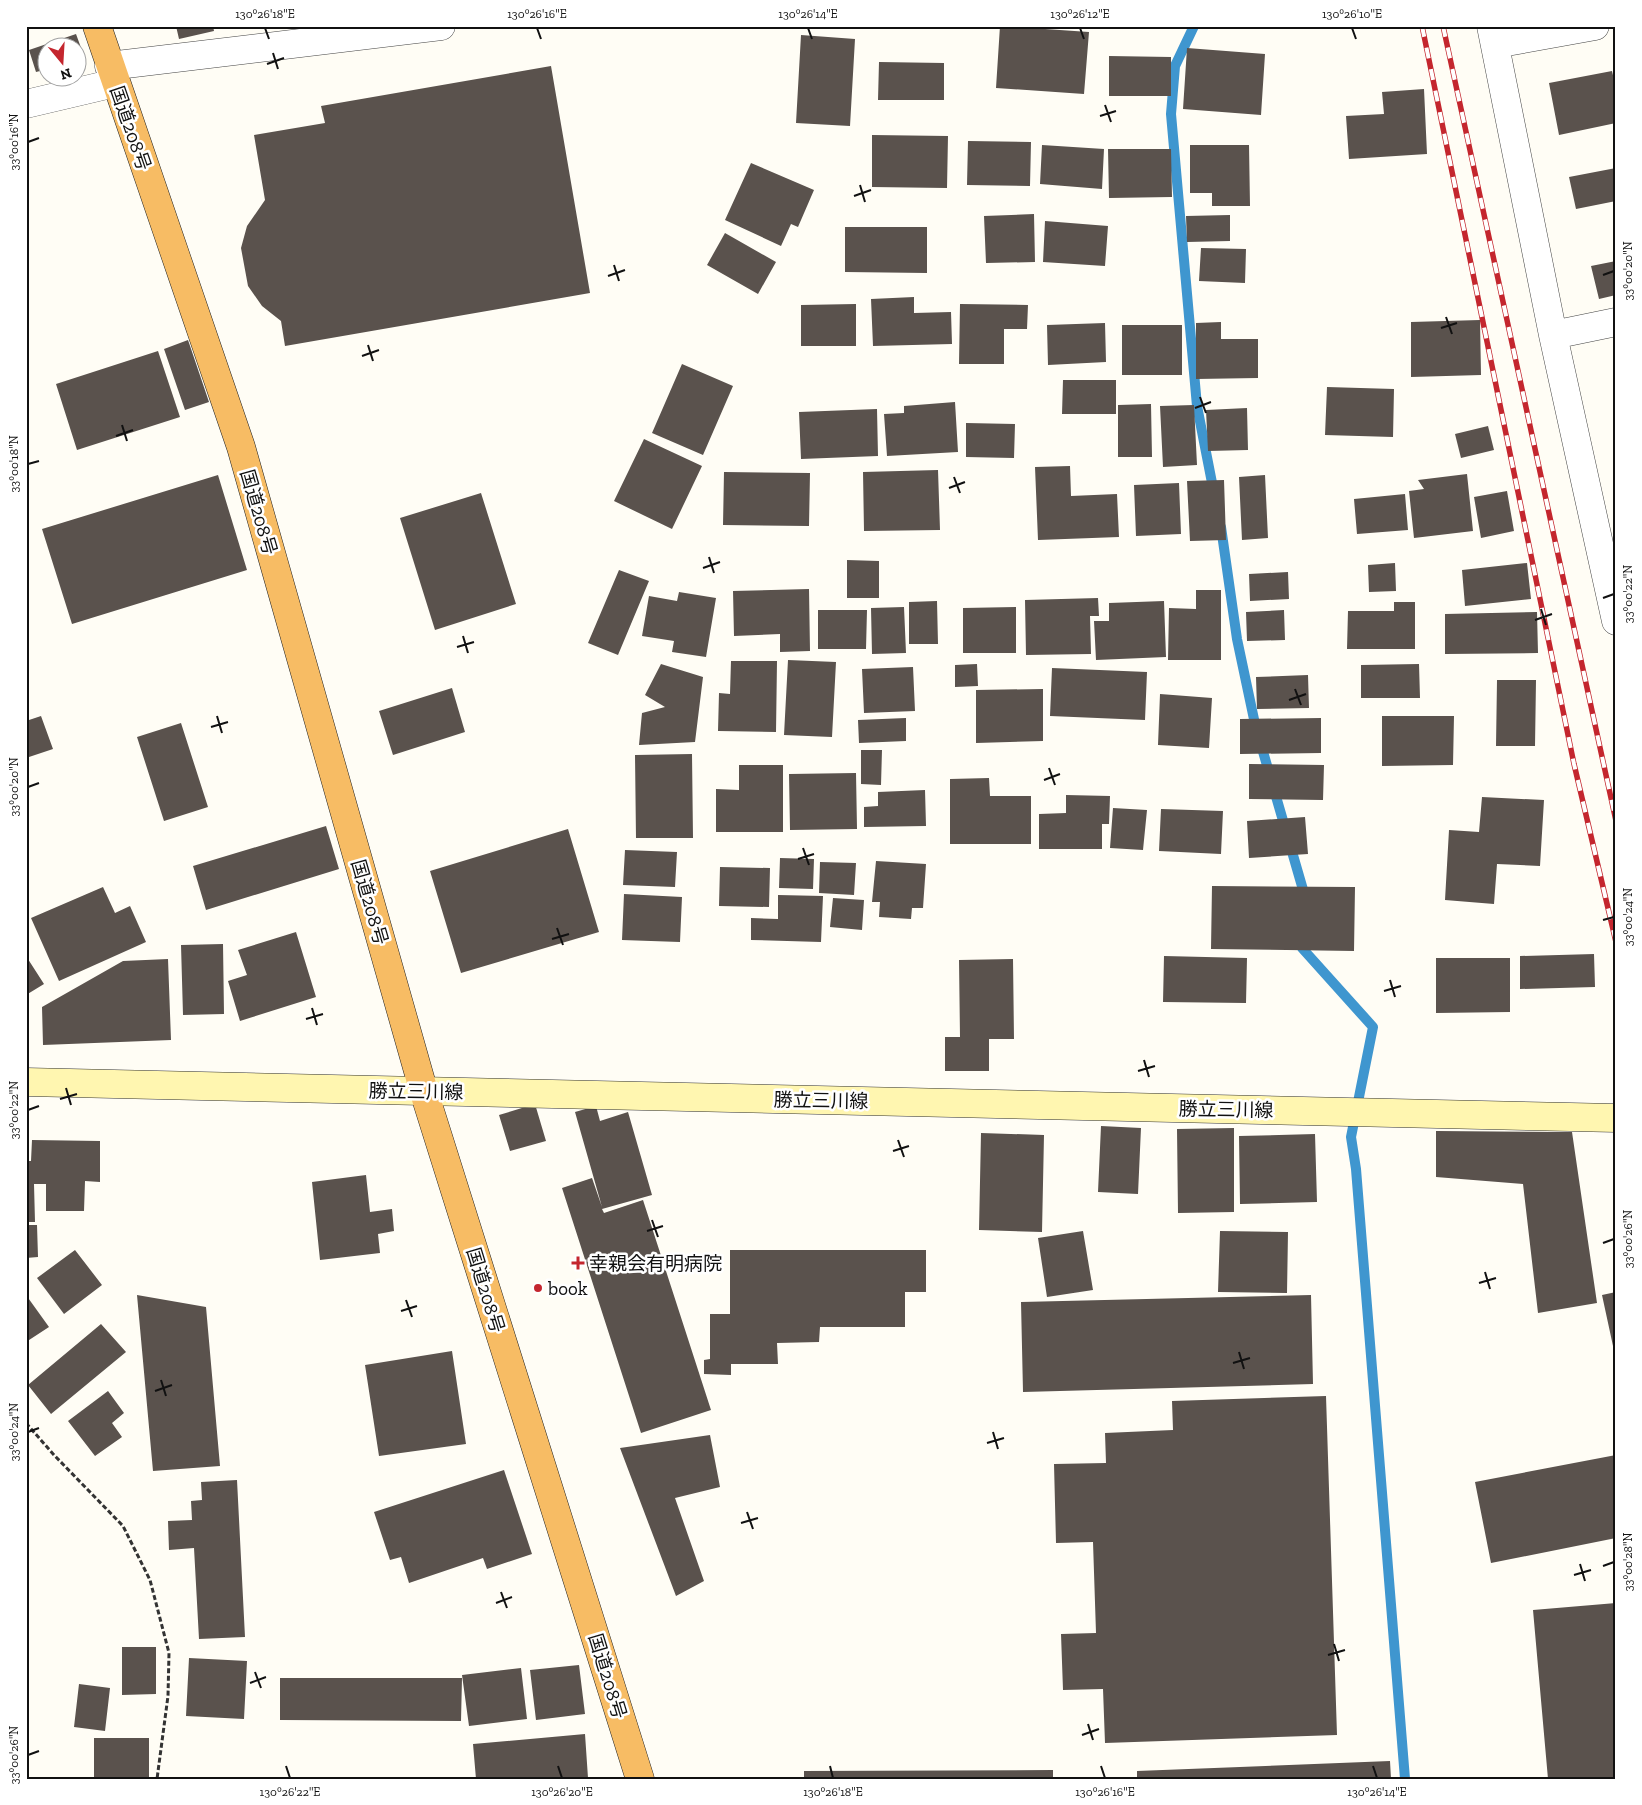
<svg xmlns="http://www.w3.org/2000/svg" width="1642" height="1805" viewBox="0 0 1642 1805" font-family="'Zilla Slab','Noto Sans JP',serif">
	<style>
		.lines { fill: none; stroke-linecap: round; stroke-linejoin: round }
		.stream { stroke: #3f96cf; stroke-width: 10 }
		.building { fill: #5a524d }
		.minor-casing { stroke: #444; stroke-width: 29 }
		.secondary-casing { stroke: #333; stroke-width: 29 }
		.trunk-casing { stroke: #222; stroke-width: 29 }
		.path { stroke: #333; stroke-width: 3; stroke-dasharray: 5 2.5; stroke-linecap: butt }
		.minor { stroke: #fff; stroke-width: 28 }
		.secondary { stroke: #fff6b0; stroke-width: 28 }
		.trunk { stroke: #f7bc64; stroke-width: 28 }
		.rail-casing { stroke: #c4262e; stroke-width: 5.5 }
		.rail { stroke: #fff; stroke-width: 4; stroke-dasharray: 11; stroke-linecap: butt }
		.ticks { fill: none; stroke: #111; stroke-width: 2 }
		.poi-dot { fill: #c4262e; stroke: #fff; stroke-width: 2 }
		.labels { text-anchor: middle; stroke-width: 5; stroke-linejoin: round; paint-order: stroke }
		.street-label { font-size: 19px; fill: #111; stroke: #fff }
		.poi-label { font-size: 19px; fill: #111; stroke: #fff; text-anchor: start }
		.neatline { fill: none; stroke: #111; stroke-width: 2 }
		.ticks-label { font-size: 12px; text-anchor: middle; fill: #111 }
	</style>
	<rect width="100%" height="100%" fill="#fffdf5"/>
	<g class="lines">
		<path class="stream" d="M1194,26L1175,66L1171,114L1197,406L1214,493
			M1221,527L1237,639L1255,724L1306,900
			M1303,939L1302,948L1373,1027L1351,1137L1356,1169L1405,1779"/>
	</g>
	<path class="building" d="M176,26H213L214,31L179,39Z
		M1000,26L1089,32L1084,94L996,88Z
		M76,34L84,56L78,59V48H48V69L36,72L29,50Z
		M801,35L855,39L850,126L796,123Z
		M1187,48L1265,54L1261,115L1183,109Z
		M1109,56L1171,57V96H1109Z
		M879,62L944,63V100H878Z
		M551,66L590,293L285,346L281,321L262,306L248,286L241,248L247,226L265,200L254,135L325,123L321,106Z
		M1612,71L1616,88V123L1559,135L1549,83Z
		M1424,89L1427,154L1349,159L1346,116L1384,114L1382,92Z
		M872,135L948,136L947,188L872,187Z
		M968,141L1031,142L1030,186L967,185Z
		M1042,145L1104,149L1102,189L1040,184Z
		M1190,145H1249L1250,206H1212V193H1190Z
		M1108,149H1171L1172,197L1109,198Z
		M751,163L814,190L798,227L791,224L781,246L725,220Z
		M1616,168V201L1576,209L1569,177Z
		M1034,214L1035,262L986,263L984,216Z
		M1230,215V241L1187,242L1186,216Z
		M1045,221L1108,226L1105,266L1043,262Z
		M845,227H927V273L845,272Z
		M725,233L776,262L758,294L707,265Z
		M1201,248L1246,249L1245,283L1199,281Z
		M1616,261V295L1599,299L1591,266Z
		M914,297V313L951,312L952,344L873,346L871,299Z
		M856,304V346H801V305Z
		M960,304L1028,305L1027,329H1004V364H959Z
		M1480,320L1481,375L1411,377V322Z
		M1221,322V339H1258V378L1196,379V323Z
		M1105,323L1106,362L1048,365L1047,325Z
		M1122,325H1182V375H1122Z
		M188,340L209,402L185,410L164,349Z
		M158,351L180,417L77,450L56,384Z
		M682,364L733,386L703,455L652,433Z
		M1063,380H1116V414H1062Z
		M1327,387L1394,389L1393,437L1325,435Z
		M955,402L958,452L887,456L884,414L904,413V406Z
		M1151,404L1152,457H1118V405Z
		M1194,405L1197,465L1163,467L1160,406Z
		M1247,408L1248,450L1208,451L1206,410Z
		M877,409L878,456L801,459L799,412Z
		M966,423L1015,424L1014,458L966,457Z
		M1488,426L1494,450L1461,458L1455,434Z
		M644,439L702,466L672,529L614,501Z
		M1070,466L1071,496L1117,494L1119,537L1038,540L1035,467Z
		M938,470L940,530L864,531L863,472Z
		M724,472L810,473L809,526L723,525Z
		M1467,474L1473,531L1414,538L1409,491L1424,489L1418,480Z
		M218,475L247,570L72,624L42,529Z
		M1265,475L1268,538L1242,540L1239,477Z
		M1224,480L1226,540L1190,541L1187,481Z
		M1179,483L1181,534L1136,536L1134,485Z
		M1507,491L1514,531L1481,538L1474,497Z
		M481,493L516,604L435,630L400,518Z
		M1405,494L1408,530L1357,534L1354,499Z
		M847,560L879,561V598H847Z
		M1395,563L1396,591L1369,592L1368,565Z
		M1527,563L1531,599L1465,606L1462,570Z
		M619,570L649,581L618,655L588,643Z
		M1288,572L1289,599L1250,601L1249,574Z
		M809,589L810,651L780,652V634L734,636L733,591Z
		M1196,590H1221V660H1168L1169,608L1196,609Z
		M679,592L716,598L706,657L672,652L674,641L642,636L649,596L677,601Z
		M1098,598L1099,616H1090L1091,654L1026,655L1025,600Z
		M937,601L938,644H909V602Z
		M1164,601L1166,657L1096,660L1094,621H1109V603Z
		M1394,602H1415V649H1347L1348,611H1394Z
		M904,607L906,653L872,654L871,608Z
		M1016,607V653H963V608Z
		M818,610H867L866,649H818Z
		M1284,610L1285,640L1247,641L1246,612Z
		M1537,612L1538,653L1445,654V614Z
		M788,660L836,662L832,737L784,735Z
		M731,661H777L776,732L718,731L719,693L730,694Z
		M661,664L703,677L695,742L639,745L642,713L665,707L645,695Z
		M977,664L978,686L955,687V665Z
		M1419,664L1420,698H1361V665Z
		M913,667L915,711L864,713L862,669Z
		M1052,668L1147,672L1145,720L1050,716Z
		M1308,675L1309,708L1257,709L1256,677Z
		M1497,680H1536L1535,746H1496Z
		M452,688L465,732L393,755L379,711Z
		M1043,689V741L976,743V690Z
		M1160,694L1212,698L1209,748L1158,745Z
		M41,716L53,749L26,758V721Z
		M1382,716H1454L1453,765L1382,766Z
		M906,718V741L859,743L858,720Z
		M1321,718V753L1240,754V719Z
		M181,723L208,807L164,821L137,737Z
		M861,750H882L881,785L861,784Z
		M692,754L693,838H636L635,755Z
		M1249,764L1324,765L1323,800L1249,799Z
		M739,765H783V832H716V789L739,790Z
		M856,773L857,829L790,830L789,774Z
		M989,778L990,796H1031V844H950V779Z
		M925,790L926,826L864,827V807L878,806V792Z
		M1066,795L1110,796L1109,824H1102V849H1039V814L1066,813Z
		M1482,797L1544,800L1540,866L1497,864L1494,904L1445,900L1449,830L1479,832Z
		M1113,808L1147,810L1143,850L1110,848Z
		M1161,809L1223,811L1221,854L1159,851Z
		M1305,817L1308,854L1249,858L1247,821Z
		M326,826L339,869L206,910L193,866Z
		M568,829L599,932L461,973L430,871Z
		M625,850L677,852L675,887L623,885Z
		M780,858L814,859L813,889L779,888Z
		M876,861L926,864L923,908H912L911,919L879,917L880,902H872Z
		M820,862L856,863L854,895L819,893Z
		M720,867L770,868L769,907L719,906Z
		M1212,886L1355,887L1354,951L1211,949Z
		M103,887L115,913L130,906L146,942L59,981L31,918Z
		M624,894L682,897L680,942L622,940Z
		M778,895L823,896L821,942L751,940V918L778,919Z
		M833,898L864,900L862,930L830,927Z
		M296,932L316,997L240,1021L228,981L247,975L238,950Z
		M223,944L224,1014L183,1015L181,945Z
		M1594,954L1595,987L1520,989V956Z
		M26,956L44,984L26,995Z
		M1164,956L1247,958L1246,1003L1163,1002Z
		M1436,958H1510V1012L1436,1013Z
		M168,959L171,1040L43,1045L42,1007L123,961Z
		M1013,959L1014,1039H989V1071H945V1037H960L959,960Z
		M535,1104L546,1141L510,1151L499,1115Z
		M596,1106L600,1121L628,1112L652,1195L602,1209L604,1213L643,1200L711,1410L641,1433L562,1188L592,1178L602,1207L575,1112Z
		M1101,1126L1141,1128L1138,1194L1098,1192Z
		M1234,1128V1212L1178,1213L1177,1129Z
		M1436,1131L1572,1132L1597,1303L1538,1313L1523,1184L1436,1177Z
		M981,1133L1044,1135L1042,1232L979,1230Z
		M1315,1134L1317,1202L1240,1204L1239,1136Z
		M32,1140L100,1141V1182L85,1181L84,1211H46V1184H34L35,1222H26V1161H31Z
		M366,1175L370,1212L392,1209L394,1231L378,1234L380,1253L320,1260L312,1182Z
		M26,1225H37L38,1257L26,1258Z
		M1083,1231L1093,1290L1047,1297L1038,1238Z
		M1220,1231L1288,1232L1287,1293L1218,1292Z
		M75,1250L102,1285L64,1314L37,1278Z
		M730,1250H926V1292H905V1327H820L819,1342L777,1343L778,1364H731V1375L704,1374V1360L710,1359V1314H730Z
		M1616,1292V1345L1613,1346L1602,1295Z
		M26,1295L49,1327L26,1342Z
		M137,1295L206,1307L220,1466L153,1471Z
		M1311,1295L1313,1384L1023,1392L1021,1302Z
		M101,1324L126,1352L51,1414L28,1385Z
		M452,1351L466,1444L379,1456L365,1365Z
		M108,1391L124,1413L112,1423L122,1437L95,1456L68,1421Z
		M1326,1396L1337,1735L1105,1743L1103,1689L1063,1690L1061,1634L1096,1633L1093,1542L1056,1543L1054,1464L1106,1463L1105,1433L1173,1430L1172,1401Z
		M710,1435L720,1487L675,1498L704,1581L676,1596L620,1448Z
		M1616,1455V1538L1491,1563L1475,1482Z
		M504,1470L532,1554L487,1569L483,1558L409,1583L401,1557L390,1560L374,1512Z
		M237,1480L245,1637L199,1639L194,1548L169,1550L168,1521L192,1520L191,1501L202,1500L201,1482Z
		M1616,1603V1779H1548L1533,1610Z
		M122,1647H156V1694L122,1695Z
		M189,1658L247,1661L244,1719L186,1716Z
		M579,1665L585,1714L536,1720L530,1670Z
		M521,1668L527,1719L469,1726L462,1675Z
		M280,1678H462L461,1721L280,1720Z
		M79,1684L110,1688L105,1731L74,1727Z
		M585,1734L588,1778L476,1779L473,1744Z
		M94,1738H149V1777H94Z
		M1390,1761L1391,1779H1137V1771Z
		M1053,1770V1779H804V1771Z"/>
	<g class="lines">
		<g class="minor-casing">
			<path id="minor" d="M1491,26L1553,335L1616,621
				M1495,44L1595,26
				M109,66L441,26
				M26,104L115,83
				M1553,335L1616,322"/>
		</g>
		<g class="secondary-casing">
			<path id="secondary" d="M26,1082L1616,1118"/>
		</g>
		<g class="trunk-casing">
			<path id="trunk" d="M97,26L241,447L424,1092L640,1779"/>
		</g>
		<path class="path" d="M26,1423L54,1455L123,1526L150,1580L169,1653L168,1696L157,1779"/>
		<use href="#minor" class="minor"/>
		<use href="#secondary" class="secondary"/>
		<use href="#trunk" class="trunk"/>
		<g class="rail-casing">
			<path id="rail" d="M1422,26L1574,764L1616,942
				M1443,26L1616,821"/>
		</g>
		<use href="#rail" class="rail"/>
	</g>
	<path class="ticks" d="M265,28L269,39M537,28L541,39M808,28L812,39M1080,28L1084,39M1352,28L1356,39M273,53L278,69M267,64L284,58M1105,105L1111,122M1100,116L1116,111M28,142L39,138M860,185L865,202M854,196L871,190M614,265L619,281M1603,275L1614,271M608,276L625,270M1446,317L1452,334M1441,328L1457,323M368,345L373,361M362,356L379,350M1200,397L1206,413M1195,408L1211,402M122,425L127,441M116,436L133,430M28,464L39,461M954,477L960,493M949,488L965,482M709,557L714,573M703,568L720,562M1603,598L1614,594M1541,609L1546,625M1535,620L1552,614M463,636L468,653M457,647L474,642M1295,689L1301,705M1289,700L1306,694M217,716L222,733M211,727L228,722M1049,768L1055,785M1044,780L1060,774M28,787L39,783M803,848L809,865M798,859L814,854M1603,920L1614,917M557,928L563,945M552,939L569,934M1390,980L1395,997M1384,991L1401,986M312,1008L317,1025M306,1019L323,1014M1144,1060L1149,1077M1138,1071L1155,1066M66,1088L71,1105M60,1099L77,1094M28,1110L39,1106M898,1140L904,1157M893,1151L909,1146M652,1220L658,1237M647,1231L663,1226M1603,1243L1614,1239M1485,1272L1490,1289M1479,1283L1496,1278M406,1300L412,1317M401,1311L417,1306M1239,1352L1244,1369M1233,1363L1250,1358M161,1380L166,1396M155,1391L172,1385M28,1432L39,1428M993,1432L998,1449M987,1443L1004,1438M747,1512L753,1529M741,1523L758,1518M1580,1564L1585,1581M1603,1566L1614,1562M1574,1575L1591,1570M501,1592L507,1608M496,1603L512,1597M1334,1644L1339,1661M1328,1655L1345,1650M255,1672L261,1688M250,1683L266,1677M1088,1724L1093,1740M1082,1735L1099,1729M28,1755L39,1751M286,1766L290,1778M558,1766L562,1778M830,1766L833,1778M1101,1766L1105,1778M1373,1766L1377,1778"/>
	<g class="poi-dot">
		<path d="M575.5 1255.5h5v5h5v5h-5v5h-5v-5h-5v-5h5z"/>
		<circle cx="538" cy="1288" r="5"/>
	</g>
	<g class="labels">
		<g class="street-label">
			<text transform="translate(131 128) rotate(71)" y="7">国道208号</text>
			<text transform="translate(259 512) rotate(74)" y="7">国道208号</text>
			<text transform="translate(370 902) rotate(74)" y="7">国道208号</text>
			<text transform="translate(416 1091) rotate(1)" y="7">勝立三川線</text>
			<text transform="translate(821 1100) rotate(1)" y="7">勝立三川線</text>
			<text transform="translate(1226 1109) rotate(1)" y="7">勝立三川線</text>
			<text transform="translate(486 1290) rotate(73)" y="7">国道208号</text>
			<text transform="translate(608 1676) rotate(73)" y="7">国道208号</text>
		</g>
		<g class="poi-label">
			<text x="589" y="1270">幸親会有明病院</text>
			<text x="548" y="1295">book</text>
		</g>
	</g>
	<rect width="1642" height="1805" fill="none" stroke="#ffffff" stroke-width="55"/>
	<g transform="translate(62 62) rotate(162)"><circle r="24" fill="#ffffff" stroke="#a0a0a0"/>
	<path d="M0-4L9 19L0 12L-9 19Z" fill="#c4262e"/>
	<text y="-8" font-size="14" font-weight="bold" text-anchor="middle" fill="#111111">N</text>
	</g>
	<rect x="28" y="28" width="1586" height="1750" class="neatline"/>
	<g class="ticks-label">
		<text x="265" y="18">130°26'18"E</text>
		<text x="537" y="18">130°26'16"E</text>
		<text x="808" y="18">130°26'14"E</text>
		<text x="1080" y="18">130°26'12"E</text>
		<text x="1352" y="18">130°26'10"E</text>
		<text transform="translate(14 142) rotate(-90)" y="4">33°00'16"N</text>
		<text transform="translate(1628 271) rotate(-90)" y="4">33°00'20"N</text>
		<text transform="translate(14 464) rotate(-90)" y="4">33°00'18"N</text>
		<text transform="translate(1628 594) rotate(-90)" y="4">33°00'22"N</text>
		<text transform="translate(14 787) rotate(-90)" y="4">33°00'20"N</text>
		<text transform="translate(1628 917) rotate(-90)" y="4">33°00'24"N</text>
		<text transform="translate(14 1110) rotate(-90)" y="4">33°00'22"N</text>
		<text transform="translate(1628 1239) rotate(-90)" y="4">33°00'26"N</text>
		<text transform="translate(14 1432) rotate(-90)" y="4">33°00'24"N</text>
		<text transform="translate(1628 1562) rotate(-90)" y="4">33°00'28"N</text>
		<text transform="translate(14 1755) rotate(-90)" y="4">33°00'26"N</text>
		<text x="290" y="1796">130°26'22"E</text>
		<text x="562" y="1796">130°26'20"E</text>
		<text x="833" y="1796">130°26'18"E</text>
		<text x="1105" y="1796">130°26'16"E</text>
		<text x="1377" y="1796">130°26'14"E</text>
	</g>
</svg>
